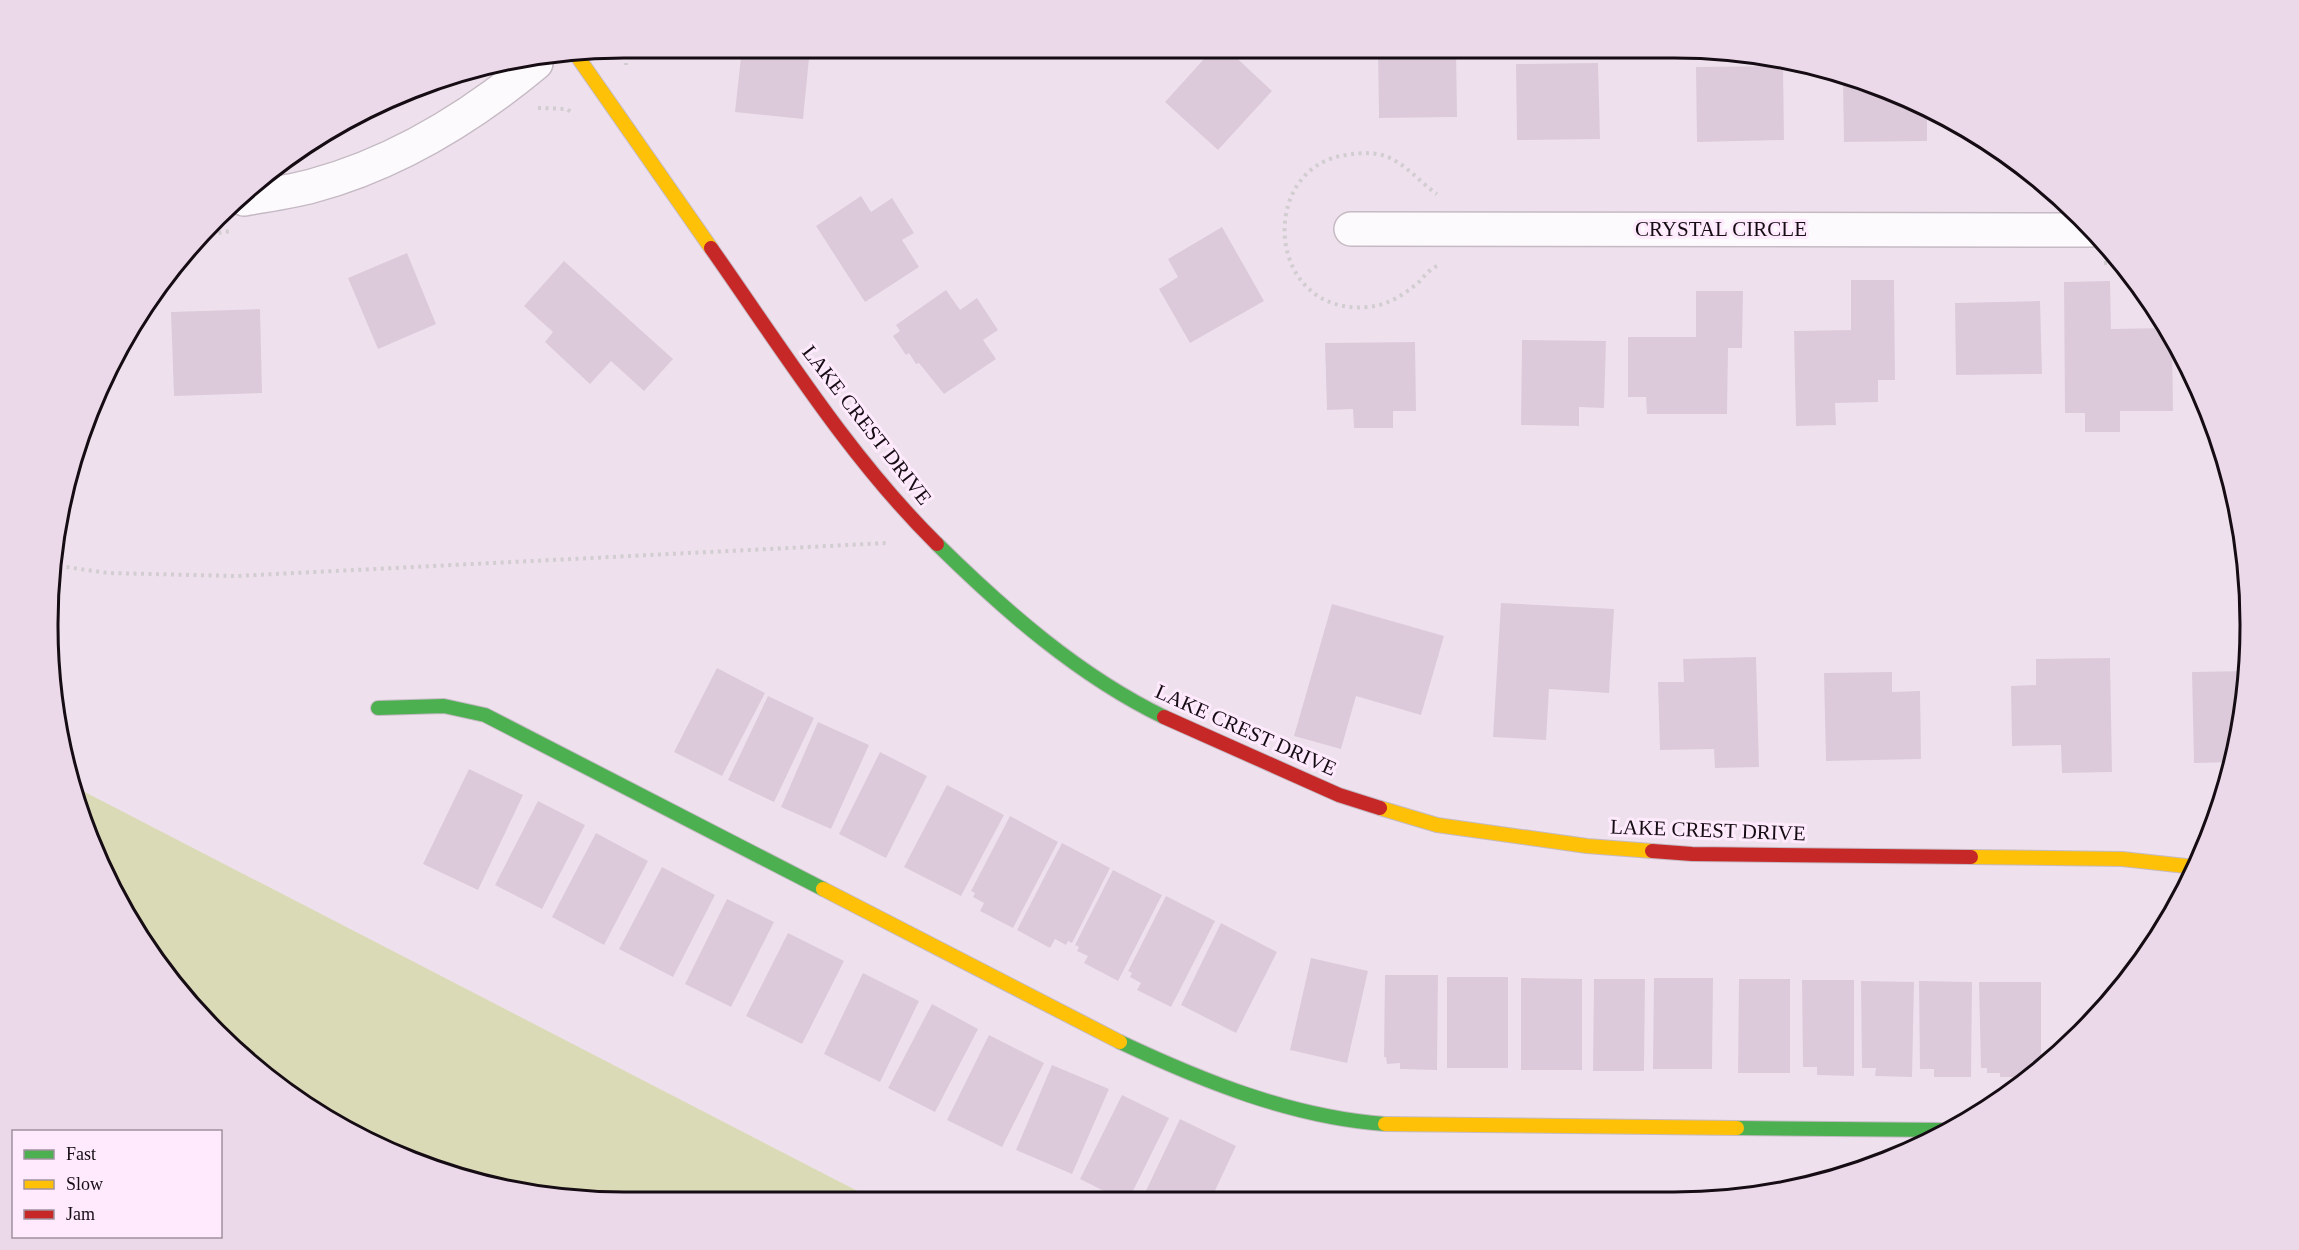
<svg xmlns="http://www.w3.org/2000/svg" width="2299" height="1250" viewBox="0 0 2299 1250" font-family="'Times New Roman',serif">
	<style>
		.green { fill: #dbdab7 }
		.building { fill: #dccadb }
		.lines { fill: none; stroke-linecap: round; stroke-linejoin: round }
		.street-casing { stroke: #c5bac4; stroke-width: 36 }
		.fast-casing { stroke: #c5bac4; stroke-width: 16 }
		.slow-casing { stroke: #c5bac4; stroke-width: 16 }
		.jam-casing { stroke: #c5bac4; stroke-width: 16 }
		.path { stroke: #d1cdd0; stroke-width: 4; stroke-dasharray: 3 4.5; stroke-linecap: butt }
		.street { stroke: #fcfafc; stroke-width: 33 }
		.fast { stroke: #4caf50; stroke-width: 14 }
		.slow { stroke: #ffc107; stroke-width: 14 }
		.jam { stroke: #c62828; stroke-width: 14 }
		.labels { text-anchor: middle; stroke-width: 6; stroke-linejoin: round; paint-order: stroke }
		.street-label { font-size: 21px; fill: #150c14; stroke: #feeafc }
		.rim { fill: none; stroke: #150c14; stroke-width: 3 }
	</style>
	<rect width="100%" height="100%" fill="#eee1ed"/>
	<path class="green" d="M79,789L875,1200H876L588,1201L475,1182L337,1125L191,1006L92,846Z"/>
	<path class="building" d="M742,48H810L803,119L735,112Z
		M1213,49H1227L1272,91L1218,150L1165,102Z
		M1378,49H1456L1457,117L1379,118Z
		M1598,63L1600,139L1517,140L1516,64Z
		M1783,66L1784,140L1697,142L1696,67Z
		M1843,80H1852L1927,110V141L1844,142Z
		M861,196L871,212L892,198L914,233L902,240L919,267L865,302L816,226Z
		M1222,227L1264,301L1190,343L1159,289L1178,277L1168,259Z
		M407,253L436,324L378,349L348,278Z
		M564,261L673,359L644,391L611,361L590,384L545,342L553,332L524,306Z
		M1851,280H1894L1895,380H1878V402L1835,403L1836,425L1796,426L1794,331L1851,330Z
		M2110,281L2111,329L2166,328L2172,338L2173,411H2120V432H2085V413H2065L2064,282Z
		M946,290L960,310L977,298L998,330L983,340L996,359L944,394L919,363L916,364L909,353L906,355L893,336L900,331L896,325Z
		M1696,291H1743L1742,348H1728L1727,414H1647L1646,397H1628V337H1696Z
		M2040,301L2042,374L1956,375L1955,303Z
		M260,309L262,393L174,396L171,312Z
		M1522,340L1606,341L1604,408L1579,407V426L1521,425Z
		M1415,342L1416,411H1393V428H1354L1353,409L1327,410L1325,343Z
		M1501,603L1614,609L1609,693L1549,689L1546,740L1493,737Z
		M1332,604L1444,636L1421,715L1356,696L1341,749L1294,736Z
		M1756,657L1759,767L1715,768L1714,749L1660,750L1658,682H1684L1683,659Z
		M2110,658L2112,772L2062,773L2061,745L2012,746L2011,686L2036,685V659Z
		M717,668L765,693L722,776L674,752Z
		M2247,671L2246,700L2232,762L2194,763L2192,672Z
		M1892,672V692L1920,691L1921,759L1826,761L1824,673Z
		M768,696L814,718L774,802L728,780Z
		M818,722L869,745L831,829L781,807Z
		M880,752L927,776L886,858L839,834Z
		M469,769L523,795L478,890L423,864Z
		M947,785L1004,815L961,896L904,867Z
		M538,801L585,825L542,909L495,885Z
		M1010,816L1058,842L1013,928L980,911L984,903L973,897L975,893L971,891Z
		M596,833L648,861L604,945L552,917Z
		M1062,843L1110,868L1072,943L1068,941L1066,945L1055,939L1050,948L1017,930Z
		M662,867L715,895L673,977L619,949Z
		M1113,870L1162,895L1118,981L1084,963L1088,956L1077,951L1079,947L1075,945Z
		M1166,896L1215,921L1171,1007L1137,990L1141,983L1130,977L1132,973L1128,971Z
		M727,899L774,922L731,1007L685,984Z
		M1221,923L1277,952L1236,1033L1181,1005Z
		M788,933L844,961L802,1044L746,1016Z
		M1311,958L1368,971L1347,1063L1290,1050Z
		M863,973L919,1001L880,1082L824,1054Z
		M1385,975H1438L1437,1070L1400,1069V1063L1387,1064L1386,1057H1384Z
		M1447,977H1508V1068H1447Z
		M1521,978L1582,979V1070H1521Z
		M1654,978H1713L1712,1069H1653Z
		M1594,979H1645L1644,1071H1593Z
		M1739,979H1790V1073H1738Z
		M1802,980H1854V1076L1817,1075V1067H1803Z
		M1861,981L1914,982L1912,1077L1875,1076L1876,1068H1862Z
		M1919,981L1972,982L1971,1077H1934V1069H1920Z
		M1979,982H2041V1064L2031,1073H2024V1077H2000V1073H1987V1068H1981Z
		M932,1004L978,1029L935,1112L888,1088Z
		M989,1035L1044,1063L1002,1147L947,1120Z
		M1052,1065L1109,1089L1072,1174L1016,1150Z
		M1122,1095L1169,1118L1129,1199H1120L1080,1179Z
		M1180,1119L1236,1146L1211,1199H1142Z"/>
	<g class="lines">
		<g class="street-casing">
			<path id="street" d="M244,199C266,195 290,192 312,186C394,164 471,117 536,63
				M1351,229L2091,230"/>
		</g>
		<g class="fast-casing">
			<path id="fast" d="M937,544C1004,610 1079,676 1164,717
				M378,708L444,706L485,715L823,889
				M1120,1042C1203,1081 1291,1117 1385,1124
				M1737,1128L1944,1130"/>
		</g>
		<g class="slow-casing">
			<path id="slow" d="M577,56L711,248
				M1380,808L1437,825L1587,846L1652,851
				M1971,857L2122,859L2195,867
				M823,889L1120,1042
				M1385,1124L1737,1128"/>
		</g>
		<g class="jam-casing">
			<path id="jam" d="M711,248C782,349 849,457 937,544
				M1164,717L1339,795L1380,808
				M1652,851L1692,854L1971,857"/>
		</g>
		<path class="path" d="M626,48V65
			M538,108L567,109L571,112
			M211,234L231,231
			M2104,263H2122
			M1437,266C1430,269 1425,275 1420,281C1405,294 1389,305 1368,307C1265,316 1257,167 1346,155C1358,153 1370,152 1382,155C1405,162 1418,181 1437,194
			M59,566L108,573L236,576L887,543"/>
		<use href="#street" class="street"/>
		<use href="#fast" class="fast"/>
		<use href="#slow" class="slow"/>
		<use href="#jam" class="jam"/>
	</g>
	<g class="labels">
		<g class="street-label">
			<text x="1721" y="236">CRYSTAL CIRCLE</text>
			<text transform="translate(867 425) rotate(52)" y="7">LAKE CREST DRIVE</text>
			<text transform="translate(1246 730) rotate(24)" y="7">LAKE CREST DRIVE</text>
			<text transform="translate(1708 830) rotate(2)" y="7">LAKE CREST DRIVE</text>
		</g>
	</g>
	<path d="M0 0H2299V1250H0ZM624 58H1674A566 566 0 0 1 2240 624V626A566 566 0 0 1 1674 1192H624A566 566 0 0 1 58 626V624A566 566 0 0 1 624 58Z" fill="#ebd8e9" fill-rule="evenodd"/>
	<path class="rim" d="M624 58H1674A566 566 0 0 1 2240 624V626A566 566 0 0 1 1674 1192H624A566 566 0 0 1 58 626V624A566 566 0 0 1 624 58Z"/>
	<rect x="12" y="1130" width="210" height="108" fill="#feeafc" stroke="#a1919f" stroke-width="1.5"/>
	<rect x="24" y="1150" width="30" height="9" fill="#4caf50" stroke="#a1919f" stroke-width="1.5"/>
	<text x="66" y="1160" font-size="18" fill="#150c14">Fast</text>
	<rect x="24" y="1180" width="30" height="9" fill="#ffc107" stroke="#a1919f" stroke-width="1.5"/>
	<text x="66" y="1190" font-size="18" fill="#150c14">Slow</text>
	<rect x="24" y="1210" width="30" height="9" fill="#c62828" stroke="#a1919f" stroke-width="1.5"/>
	<text x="66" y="1220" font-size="18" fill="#150c14">Jam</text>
</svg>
